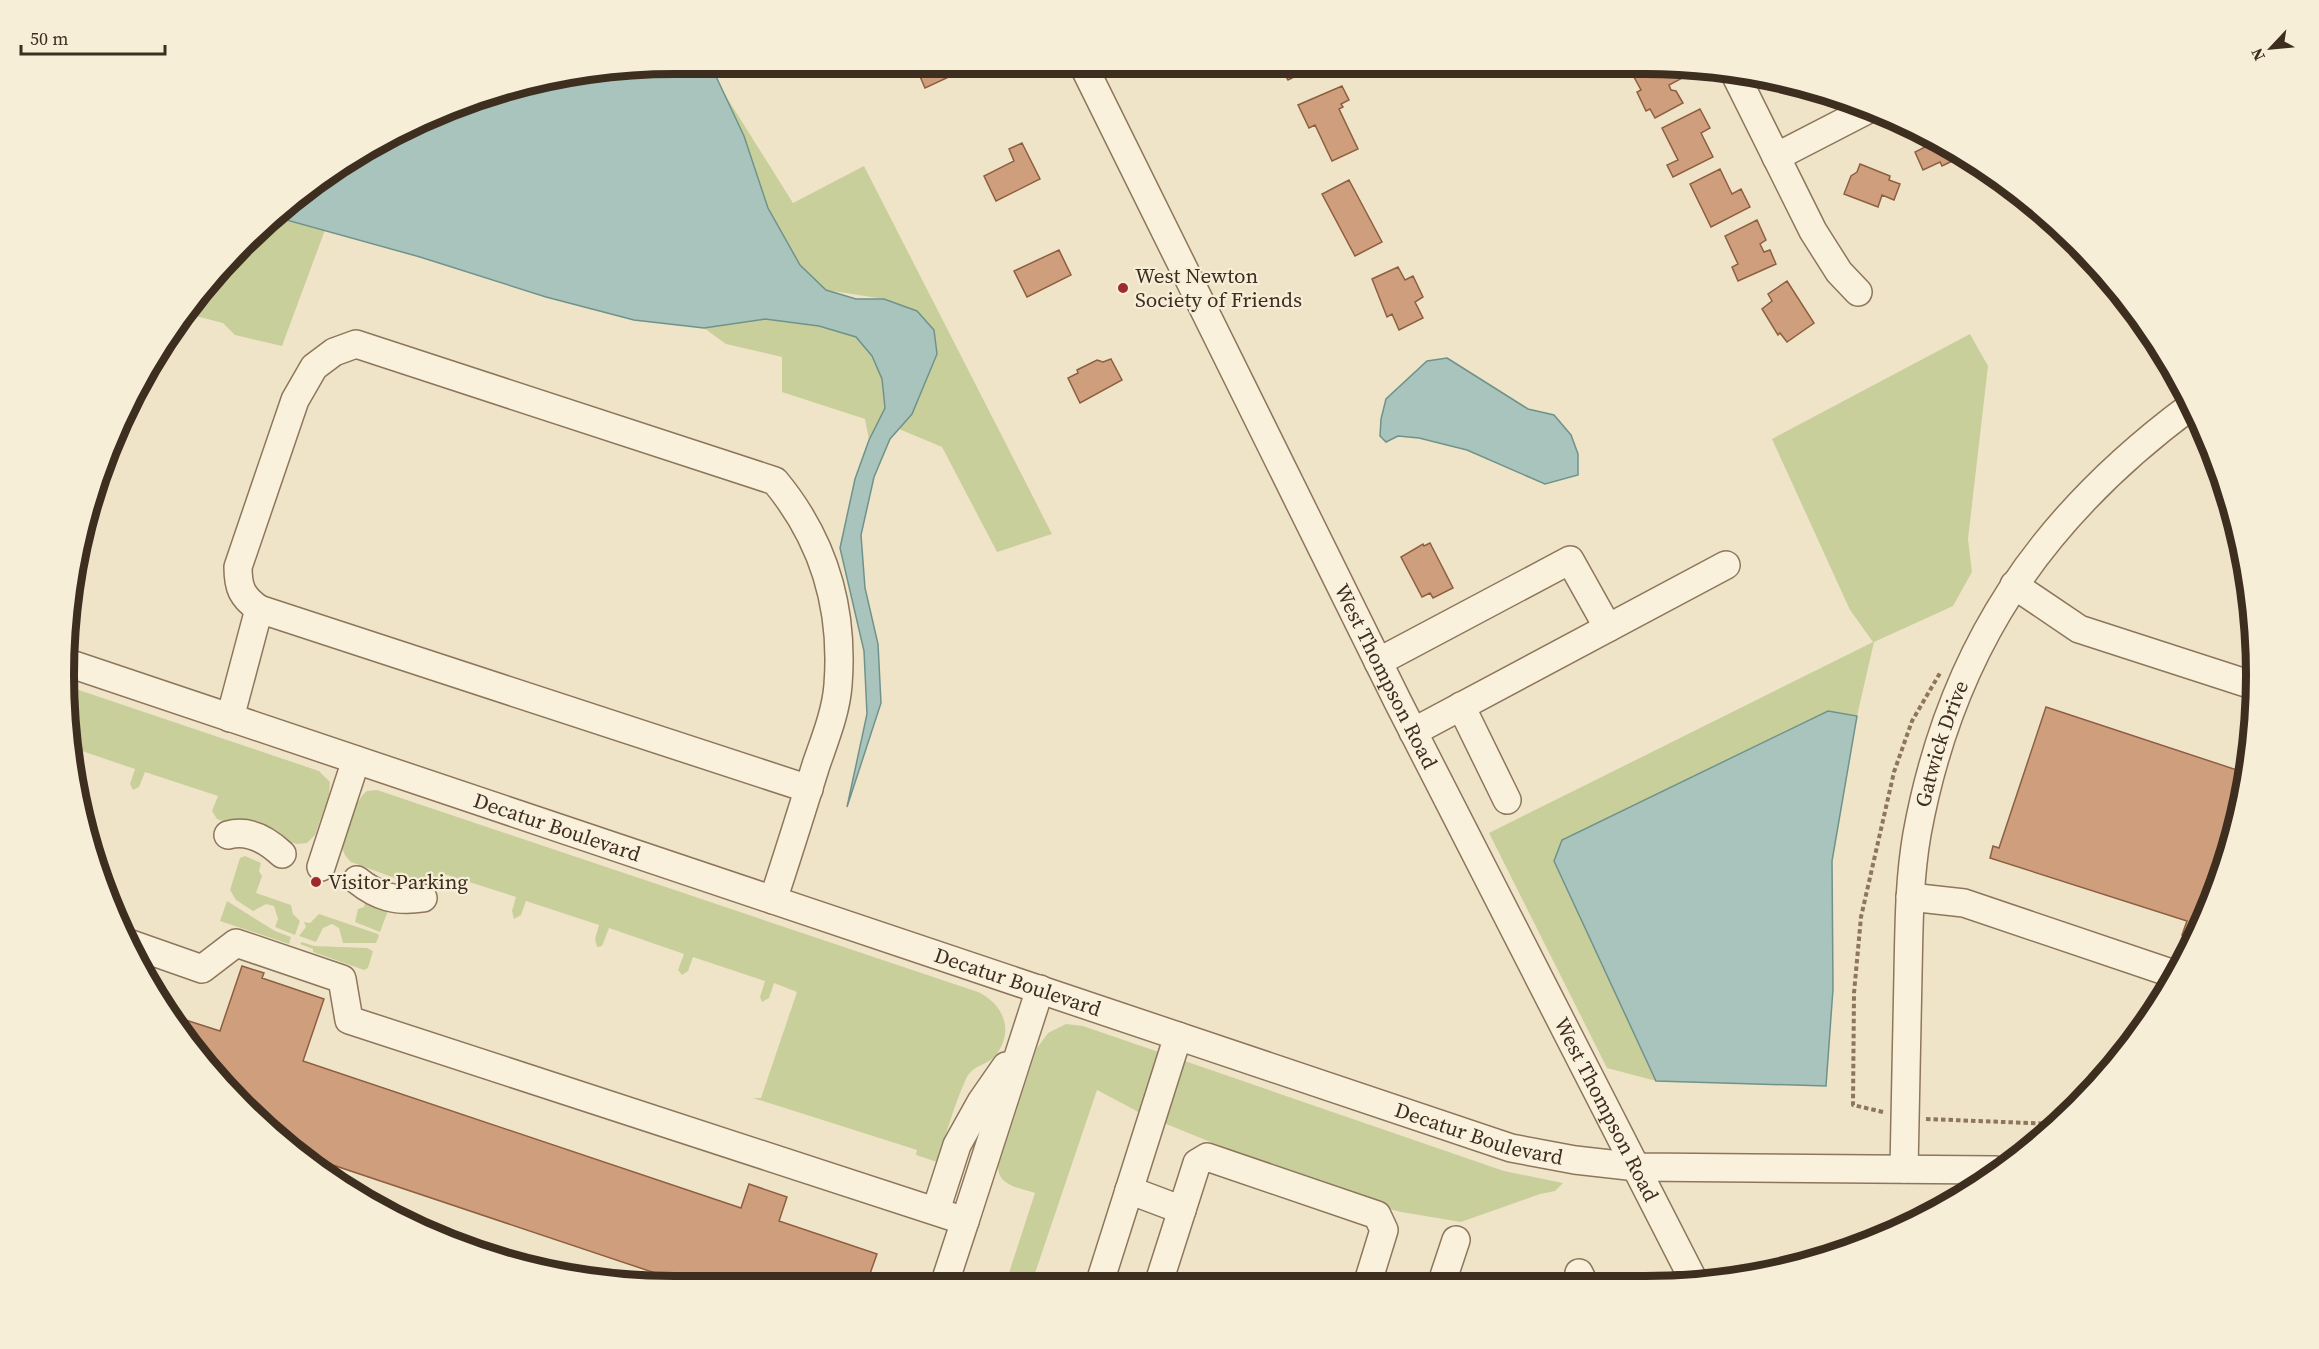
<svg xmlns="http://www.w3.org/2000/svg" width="2319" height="1349" viewBox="0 0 2319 1349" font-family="'Source Serif 4',serif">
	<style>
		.green { fill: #c9cf9b }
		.water { fill: #a9c4bc; stroke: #6f938a; stroke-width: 1.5 }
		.building { fill: #cf9f7d; stroke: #8d5f41; stroke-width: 1.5 }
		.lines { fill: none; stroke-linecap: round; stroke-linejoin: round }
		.minor-casing { stroke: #8d765c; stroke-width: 30 }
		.path { stroke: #8d765c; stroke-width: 4; stroke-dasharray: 4.5 3; stroke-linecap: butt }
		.minor { stroke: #faf1dc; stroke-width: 27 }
		.poi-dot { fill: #9e2a2b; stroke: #f7eed8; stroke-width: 2 }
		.labels { text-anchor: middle; stroke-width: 4.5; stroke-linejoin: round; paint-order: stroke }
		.poi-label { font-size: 21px; fill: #3d2e20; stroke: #f7eed8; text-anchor: start }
		.street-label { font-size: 21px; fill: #3d2e20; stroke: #f7eed8 }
		.rim { fill: none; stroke: #3d2e20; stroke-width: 8 }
	</style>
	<rect width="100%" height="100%" fill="#f0e4c8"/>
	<path class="green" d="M724,93L793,203L864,166L1052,534L997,552L942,447L899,429L920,396L934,330L917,311L884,299L826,290L800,265L768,208Z
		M272,216L325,230L282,346L235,335L223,323L184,313L242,242Z
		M765,319C788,322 836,324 855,337C875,349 887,385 885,407C884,417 874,431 869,440L865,419L782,392V357L726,344L704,328Z
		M1970,334L1988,366L1968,539L1972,572L1953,606L1874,642L1857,716L1828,711L1554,861L1656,1081L1607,1068L1489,833L1873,642L1850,610L1772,439Z
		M64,685L319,771L330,782L329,795L315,835L307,843L297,844L217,819L212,811L218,796L145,772L139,787L133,790L130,784L135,769L70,747Z
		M377,790L978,992C1004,1004 1015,1032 995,1056C986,1066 972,1065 966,1079C954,1105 946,1135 937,1162L916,1155L917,1150L753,1098H761L797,992L774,983L769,998L762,1002L760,997L765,981L693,957L688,971L682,975L678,970L684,954L609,928L602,946L597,947L595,939L599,925L526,901L521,915L514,919L512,911L516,897L444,874L439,888L433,892L351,862C348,859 344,855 343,850C341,838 357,797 367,791Z
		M245,856L261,863L259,871L262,876L256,893L291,905L293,914L300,921L295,935L275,927L278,919L274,906L266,904L253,911L236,900L230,890L240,858Z
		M366,900L389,908L380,932L355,922L358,909L364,907Z
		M227,901L275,931L291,937L289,944L220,921Z
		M319,914L378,934L379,936L376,943H343L339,928L332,924L323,928L316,942L299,936L306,927L304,922L310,923Z
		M302,942L314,946L367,948L373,951L368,968L364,970L313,952V949L300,944Z
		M1066,1024L1083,1026L1504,1171L1563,1183L1555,1191L1540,1194L1461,1222L1401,1212L1351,1199L1144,1115L1097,1090L1031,1285H1005L1035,1193C1020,1188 998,1186 998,1167L1037,1048L1048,1033Z"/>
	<path class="water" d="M594,68H712L744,136L768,208L800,265L826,290L856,299H884L917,311L934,330L937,354L912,414L890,439L874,477L861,535L865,588L878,644L881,703L847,807L867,714L864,651L840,548L855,479L869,440L885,408L882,379L872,356L856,337L819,326L765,319L704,328L634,320L546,297L420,257L272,216C331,164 404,120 478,96C515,83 556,77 594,68Z
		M1447,358L1528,409L1554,415L1571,435L1578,454V475L1545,484L1467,450L1419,438L1398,436L1386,442L1380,436L1381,419L1386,399L1427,361Z
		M1828,711L1857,716L1832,861L1833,989L1826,1086L1656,1081L1554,861L1562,840Z"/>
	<path class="building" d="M1659,64H1680L1686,76L1669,85L1671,90L1676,91L1683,103L1655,118L1650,109L1646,111L1637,92L1641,90L1634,77Z
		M1280,66H1311L1312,68L1288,80Z
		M916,67H946L951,76L925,88Z
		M1342,86L1349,100L1341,104L1343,107L1339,109L1358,149L1332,161L1315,125L1309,128L1298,105Z
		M1700,109L1710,128L1701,133L1713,157L1673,177L1667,165L1678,160L1662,128Z
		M1928,139L1963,156L1942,166L1940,162L1923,170L1915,152L1931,144Z
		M1022,143L1040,179L996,201L984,176L1014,161L1009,149Z
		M1860,164L1890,176L1889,180L1900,184L1894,200L1882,195L1878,207L1844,194L1851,176L1857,172Z
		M1720,169L1732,194L1741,189L1750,207L1711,227L1690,184Z
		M1349,180L1382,242L1355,256L1322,194Z
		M1757,220L1766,240L1760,244L1764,252L1770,250L1776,264L1738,281L1732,267L1738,264L1725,236Z
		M1059,250L1071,275L1027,297L1014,271Z
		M1398,267L1405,280L1413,276L1423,297L1415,302L1423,318L1399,330L1392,314L1387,317L1372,279Z
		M1787,281L1814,323L1787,342L1780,333L1778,335L1762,309L1772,301L1768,294Z
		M1111,359L1122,380L1080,403L1068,378L1078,373L1077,370L1097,360L1103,362Z
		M134,391L78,560L84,516L126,404Z
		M1430,543L1453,588L1433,598L1430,593L1422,597L1401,557L1423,544L1424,546Z
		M2046,707L2246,773L2244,793L2210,908L2193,939L2182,935L2187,921L1990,858L1993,846L1999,848Z
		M242,966L264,973L262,978L324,999L303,1061L741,1208L749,1184L787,1197L779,1221L877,1254L866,1285H691L294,1152L271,1134L190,1047L167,1014L220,1031Z"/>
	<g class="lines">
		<g class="minor-casing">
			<g id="minor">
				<path id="s1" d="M1084,67L1398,702L1695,1283"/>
				<path d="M1735,74L1813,231L1839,272L1858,292"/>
				<path d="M1776,157L1869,109"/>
				<path d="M2014,585L2079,629L2255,686"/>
				<path d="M259,609L809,789"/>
				<path id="s2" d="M65,662L1511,1148L1575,1160L1637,1167L1995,1170"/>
				<path d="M1378,662L1570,560L1608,628"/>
				<path d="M1461,706L1507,800"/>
				<path d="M230,718L259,609C242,597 238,588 238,567L295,400L314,367L334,352L356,344L775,481C824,540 844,609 838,685C836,712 825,739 816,765C802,810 788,855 773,900"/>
				<path d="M1413,732L1726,565"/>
				<path d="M228,835C249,829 267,840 282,854"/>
				<path d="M321,867L356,760"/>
				<path d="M357,880C378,897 396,902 423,898"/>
				<path d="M1910,897L1964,903L2174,974"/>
				<path d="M128,943L202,969L236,943L342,979L349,1020L965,1221L944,1285"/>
				<path id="s3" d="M1904,1169C1905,1104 1907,1039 1908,974C1909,927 1909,880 1917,834C1951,648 2041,517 2191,406"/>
				<path d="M1129,1190L1182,1210"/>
				<path d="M936,1210L957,1145L981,1102L1006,1066"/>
				<path d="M965,1221L1040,989"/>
				<path d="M1579,1273L1585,1285"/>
				<path d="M1099,1285L1178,1036"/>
				<path d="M1158,1285L1197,1163L1207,1157L1377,1215L1384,1230L1367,1285"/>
				<path d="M1441,1285L1456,1240"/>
			</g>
		</g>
		<path class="path" d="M1883,1112L1853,1105L1854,993L1861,917L1894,772L1912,721L1940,673
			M1926,1119L2055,1124"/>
		<use href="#minor" class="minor"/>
	</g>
	<g class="poi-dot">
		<circle cx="1123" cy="288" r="6"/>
		<circle cx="316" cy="882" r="6"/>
	</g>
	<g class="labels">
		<g class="poi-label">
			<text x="1135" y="283">West Newton<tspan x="1135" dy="24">Society of Friends</tspan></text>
			<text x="328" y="889">Visitor Parking</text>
		</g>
		<g class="street-label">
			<text dy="7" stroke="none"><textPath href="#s1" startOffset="680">West Thompson Road</textPath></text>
			<text dy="7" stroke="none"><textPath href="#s3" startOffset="429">Gatwick Drive</textPath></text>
			<text dy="7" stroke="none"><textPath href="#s2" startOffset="519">Decatur Boulevard</textPath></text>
			<text dy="7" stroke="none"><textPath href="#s2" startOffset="1005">Decatur Boulevard</textPath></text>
			<text dy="7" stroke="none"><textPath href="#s1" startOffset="1166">West Thompson Road</textPath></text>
			<text dy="7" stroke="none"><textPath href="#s2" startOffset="1491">Decatur Boulevard</textPath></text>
		</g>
	</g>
	<path d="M0 0H2319V1349H0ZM675 74H1645A601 601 0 0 1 2246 675V675A601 601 0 0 1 1645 1276H675A601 601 0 0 1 74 675V675A601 601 0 0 1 675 74Z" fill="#f7eed8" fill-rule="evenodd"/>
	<path class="rim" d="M675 74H1645A601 601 0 0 1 2246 675V675A601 601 0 0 1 1645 1276H675A601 601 0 0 1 74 675V675A601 601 0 0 1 675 74Z"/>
	<g transform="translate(2271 48) rotate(244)" stroke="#f7eed8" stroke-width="4.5" paint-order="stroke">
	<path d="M0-4.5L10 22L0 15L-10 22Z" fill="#3d2e20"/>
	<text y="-9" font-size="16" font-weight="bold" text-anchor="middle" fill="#3d2e20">N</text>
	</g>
	<path d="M21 45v9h144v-9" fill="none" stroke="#3d2e20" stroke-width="3"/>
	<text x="30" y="45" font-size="18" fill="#3d2e20" stroke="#f7eed8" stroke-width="4.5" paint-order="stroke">50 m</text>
</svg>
